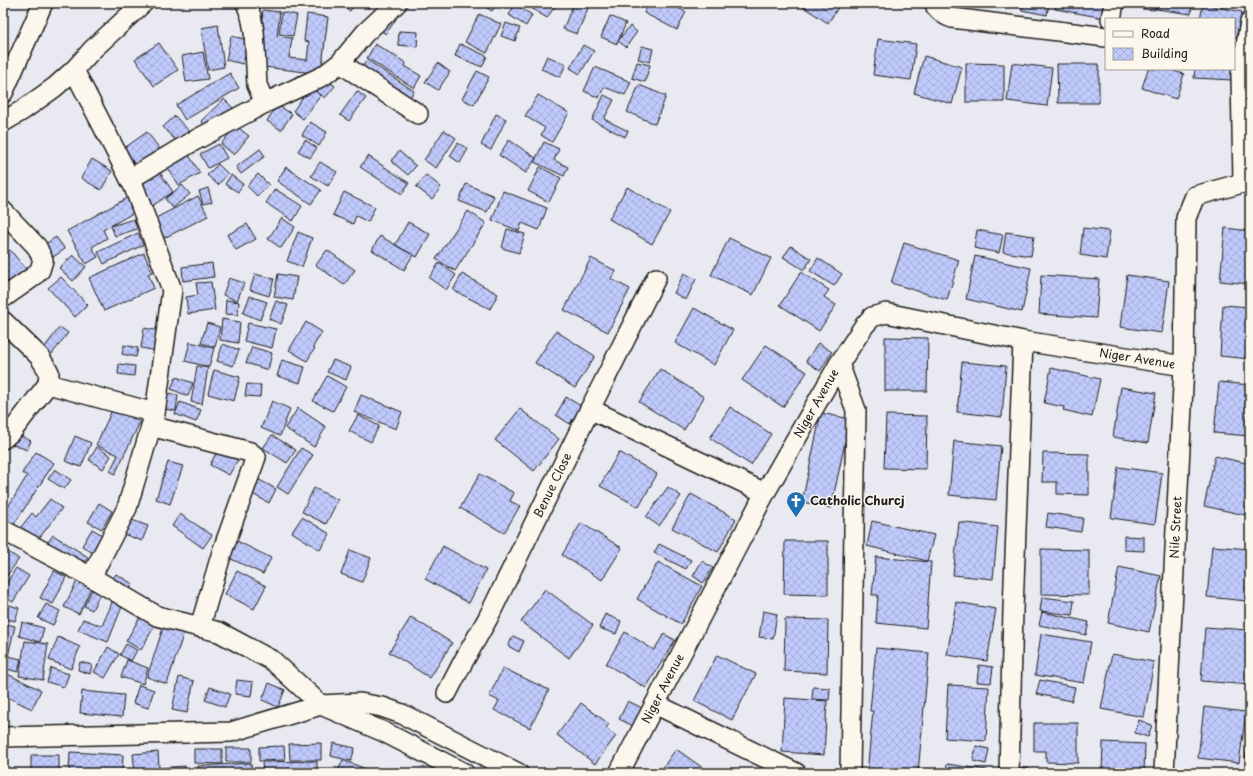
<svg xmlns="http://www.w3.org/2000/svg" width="1253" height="776" viewBox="0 0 1253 776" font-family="'Playpen Sans',sans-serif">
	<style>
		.building { fill: url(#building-cross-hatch); stroke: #1c1c1c }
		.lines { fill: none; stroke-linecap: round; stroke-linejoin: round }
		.minor-casing { stroke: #1c1c1c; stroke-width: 22 }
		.minor { stroke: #fbf7ec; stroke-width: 19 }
		.labels { text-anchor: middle; stroke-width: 3; stroke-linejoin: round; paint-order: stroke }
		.street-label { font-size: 12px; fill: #1c1c1c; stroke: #fbf7ec }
		.poi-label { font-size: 12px; font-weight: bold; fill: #1c1c1c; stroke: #fbf7ec; text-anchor: start }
	</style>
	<defs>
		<pattern id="building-cross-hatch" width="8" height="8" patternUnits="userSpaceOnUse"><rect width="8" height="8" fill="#c0cafc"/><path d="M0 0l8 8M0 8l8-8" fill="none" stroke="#a4add7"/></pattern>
	</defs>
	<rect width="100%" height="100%" fill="#e9eaf1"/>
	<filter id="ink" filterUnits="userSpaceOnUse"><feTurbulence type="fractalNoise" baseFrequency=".025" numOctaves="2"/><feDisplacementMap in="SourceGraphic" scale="8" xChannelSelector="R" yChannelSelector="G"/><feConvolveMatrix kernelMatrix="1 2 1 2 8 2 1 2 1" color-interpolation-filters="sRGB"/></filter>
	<g filter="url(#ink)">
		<path class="building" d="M339,3H355L350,11Z
			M362,3H372L368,8Z
			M479,3H497L492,11Z
			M535,3H557L547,18L531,8Z
			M574,3H582L589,6L577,34L563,29Z
			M649,3H673L672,5L686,12L677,30L644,13Z
			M797,3H817L823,6L825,3H841L828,23Z
			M886,3H930L929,8Z
			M973,3H999L998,8Z
			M1009,3H1020L1019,7L1009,4Z
			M1023,3H1049L1047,15L1021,10Z
			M1056,3H1106L1104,18L1055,9Z
			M1142,3H1155V10L1142,9Z
			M1157,3H1192L1191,14L1156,9Z
			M515,4L532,15L526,26L509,15Z
			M1203,4L1242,12L1236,38L1234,37V19H1200Z
			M263,10L280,12L277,36L292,38L289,58L307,60L309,42L304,41L307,14L328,17L321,74L256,66Z
			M282,12L297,15L293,36L279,34Z
			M388,13L396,19L386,34L378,29Z
			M479,14L501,24L487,53L465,42Z
			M610,16L626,23L617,44L601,37Z
			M506,23L520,28L515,41L501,36Z
			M218,25L224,67L208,70L201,28Z
			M630,26L637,32L626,47L618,41Z
			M399,31L418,32L417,47L398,45Z
			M231,36L249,40L243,64L226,60Z
			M878,39L916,44L911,80L873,75Z
			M159,43L178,70L154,86L135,59Z
			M375,44L406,63L405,66L421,76L414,88L367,58Z
			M460,44L487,56L482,67L455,56Z
			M583,45L594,51L580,74L570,68Z
			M642,46L653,49L650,62L638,59Z
			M203,52L208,79L186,82L182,56Z
			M547,56L566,64L560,77L541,69Z
			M924,56L962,67L952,104L914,93Z
			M367,60L414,91L406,104L358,73Z
			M637,62L650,65L645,82L632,78Z
			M438,63L450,72L438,90L425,82Z
			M966,63L1004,64V102H966Z
			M1012,63L1052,68L1047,106L1007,101Z
			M1057,64H1099V103H1058Z
			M595,67L631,82L625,95L604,87L599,98L584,91Z
			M1148,69H1167L1184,74L1176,99L1142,88Z
			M1195,69H1233V80L1194,78Z
			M477,71L489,77L474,105L462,99Z
			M230,73L239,88L185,120L176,105Z
			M325,78L335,86L325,98L315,90Z
			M639,85L666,96L655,124L627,112Z
			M310,87L321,95L303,119L293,111Z
			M357,91L366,98L349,121L340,115Z
			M538,95L569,113L552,142L541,135L545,128L525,116Z
			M604,95L614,100L604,119L628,131L625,137L592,120Z
			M224,99L234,109L211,131L201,121Z
			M277,105L292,114L281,130L267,121Z
			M496,114L506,119L491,150L481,145Z
			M175,116L191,133L179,144L163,127Z
			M310,122L327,132L319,146L302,135Z
			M236,126L249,136L234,155L221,144Z
			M444,130L456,138L436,168L424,160Z
			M147,132L163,153L139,171L123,149Z
			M305,140L317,148L310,158L298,151Z
			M509,140L536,158L526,173L499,155Z
			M544,142L559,149L554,160L568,167L564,176L534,162Z
			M458,143L468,149L460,163L450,156Z
			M219,144L227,158L208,168L200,154Z
			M260,149L265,156L241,174L236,167Z
			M399,151L416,166L408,175L391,161Z
			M187,152L200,173L179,185L166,165Z
			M368,156L409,183L402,194L360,167Z
			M92,159L112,171L101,190L81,178Z
			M320,162L337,172L328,186L311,176Z
			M218,164L228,174L218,185L207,175Z
			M286,167L321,190L311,204L277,181Z
			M540,167L561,178L549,202L528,191Z
			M159,171L173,192L152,206L138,184Z
			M258,174L269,185L257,196L247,186Z
			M231,175L243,184L238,192L225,184Z
			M426,175L441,187L432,199L416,187Z
			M466,184L494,196L487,212L459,201Z
			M182,185L190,194L173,208L165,199Z
			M627,187L670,212L652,244L609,219Z
			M208,188L212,202L203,204L199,191Z
			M275,189L302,206L293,221L266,203Z
			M503,191L547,208L539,230L522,223L519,231L492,220Z
			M344,192L375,207L368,222L356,216L353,224L333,215Z
			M198,196L208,216L160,240L150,221Z
			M127,198L135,212L103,230L107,238L92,247L98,257L86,264L67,231Z
			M468,211L486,223L455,271L436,259Z
			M282,218L295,227L281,248L268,239Z
			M134,219L137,229L115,236L111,226Z
			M408,222L430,234L417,257L395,245Z
			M247,224L256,239L236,250L227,235Z
			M1083,228L1110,231L1106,259L1080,255Z
			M1225,228L1250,231V284L1220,281Z
			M507,229L525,234L519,253L502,248Z
			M977,230L1003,235L999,253L974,248Z
			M298,232L312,238L302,267L287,261Z
			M1006,232L1034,236L1031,256L1003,252Z
			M138,233L143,245L104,264L98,252Z
			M380,236L413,255L404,270L372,250Z
			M56,237L65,249L53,257L44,245Z
			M729,238L771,258L753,295L711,275Z
			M904,243L959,260L947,300L891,283Z
			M791,246L811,259L804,270L783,257Z
			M10,250L26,269L3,287V256Z
			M327,250L355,270L344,285L316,265Z
			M144,253L152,272L148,274L154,288L104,311L89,278Z
			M73,255L86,267L73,281L59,268Z
			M975,256L1031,268L1022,312L966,299Z
			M591,258L616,271L611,279L630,289L608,332L564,310Z
			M818,258L842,274L834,286L810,271Z
			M212,263L214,277L183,281L182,267Z
			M439,263L456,275L446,290L429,278Z
			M801,272L829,290L824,297L836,305L819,331L780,305Z
			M684,273L696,279L686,300L674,293Z
			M255,274L274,279L269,296L250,290Z
			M278,274L297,277L293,300L274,297Z
			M462,274L498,294L490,309L453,290Z
			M1041,275L1099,279L1096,318L1039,314Z
			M1127,275L1169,281L1162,333L1120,327Z
			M61,277L88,305L75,317L48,288Z
			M229,278L244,283L237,301L223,295Z
			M211,282L215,310L188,314L186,297L198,295L196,283Z
			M250,296L267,302L260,320L243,313Z
			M226,300L239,302L238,315L225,314Z
			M276,301L288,305L281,324L269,319Z
			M1223,305L1250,307V359L1220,356Z
			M694,308L733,330L714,365L675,343Z
			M222,319L240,322L238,343L220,340Z
			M306,322L322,332L313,347L315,348L307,361L289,350Z
			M207,323L220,327L215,347L201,343Z
			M248,323L276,329L272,348L244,341Z
			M60,327L68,333L52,354L44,348Z
			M144,328L160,331L157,351L141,348Z
			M556,331L595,356L575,388L535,363Z
			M885,337L928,338L927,391H885Z
			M190,342L214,348L209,367L185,361Z
			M818,343L832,352L820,371L806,361Z
			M223,344L239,350L233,366L217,361Z
			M124,345L138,348L136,357L122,354Z
			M766,345L807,372L783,407L742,380Z
			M252,347L272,353L268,370L246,363Z
			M282,360L305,367L300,383L277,376Z
			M333,360L351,367L346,380L327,372Z
			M962,362L1006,366L1002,417L957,412Z
			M119,364L135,366L134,376L118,374Z
			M197,366L208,368L202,404L191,402Z
			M1051,368L1100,379L1092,417L1063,410L1064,407L1044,403Z
			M660,369L704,397L684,430L639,402Z
			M214,370L240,377L234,401L208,394Z
			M327,376L346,387L333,411L313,401Z
			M176,377L193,383L188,396L171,389Z
			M1219,382L1250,385V436L1214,433Z
			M247,384L261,385L260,397L245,396Z
			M1121,387L1156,393L1148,443L1113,437Z
			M162,392L178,395L176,411L159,408Z
			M361,395L402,412L396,429L354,412Z
			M566,397L581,406L570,424L556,415Z
			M272,401L290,409L280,436L261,428Z
			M180,402L201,410L196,422L175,414Z
			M730,407L771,434L751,465L710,438Z
			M113,408L140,422L115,474L110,471L118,455L96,445Z
			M298,408L326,427L314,447L285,428Z
			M520,409L559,439L534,471L495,440Z
			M821,413L850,419L831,508L802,502Z
			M358,415L379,426L371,442L349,431Z
			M886,415L927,416L926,469L884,468Z
			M17,434L31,441L27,450L12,444Z
			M272,435L296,450L287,463L263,448Z
			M75,436L91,443L81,467L65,461Z
			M954,441L1001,446L996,500L949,495Z
			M97,447L111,456L103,469L89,460Z
			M219,447L239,458L229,475L210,465Z
			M301,448L313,455L288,494L277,487Z
			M36,452L54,463L11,529L3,524V515L27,476L22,473Z
			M619,452L657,474L639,507L600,486Z
			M1043,453L1089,454V495L1057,494V482H1042Z
			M1215,456L1250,464V494L1245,515L1204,506Z
			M168,462L183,466L170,504L156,499Z
			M1118,467L1162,473L1155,524L1111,518Z
			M55,469L71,480L64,489L48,479Z
			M480,474L514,493L510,501L520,506L504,533L460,508Z
			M254,477L276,489L269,503L247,491Z
			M668,487L681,496L659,526L646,517Z
			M314,488L338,500L326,524L302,512Z
			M691,494L736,519L718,552L672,528Z
			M50,499L62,508L34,545L17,532L32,513L36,517Z
			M99,503L112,511L102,529L88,522Z
			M1048,513L1083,518L1081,532L1046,527Z
			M180,514L212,535L203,548L172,526Z
			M124,517L148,526L142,541L118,532Z
			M302,517L330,534L320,550L292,532Z
			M872,521L934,535L927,561L867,546Z
			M959,522L998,527L993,579L953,575Z
			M581,523L622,548L602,580L562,555Z
			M92,529L104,536L93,553L82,546Z
			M53,535L88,557L80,570L44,548Z
			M1124,536L1144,537V551L1124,550Z
			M233,539L271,558L263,574L225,556Z
			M785,541H828V595L784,594Z
			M659,544L691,560L686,569L654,553Z
			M443,546L486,570L469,603L425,579Z
			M1212,546L1250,549V571L1247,601L1207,597Z
			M4,549L19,559L3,581V551Z
			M1041,549L1089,550V595L1041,594Z
			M350,550L371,558L362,582L341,574Z
			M876,557L931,562L926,628L876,623L878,595H872Z
			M702,561L713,568L703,583L693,576Z
			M658,562L702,586L681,624L637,599Z
			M1119,567L1161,576L1149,632L1108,623Z
			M16,568L29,576L13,602L3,596V589Z
			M54,571L66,577L53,604L40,598Z
			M237,571L266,586L254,609L225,594Z
			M116,574L133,584L126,594L110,584Z
			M77,581L91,588L79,614L64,607Z
			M93,588L101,592L92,610L84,606Z
			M545,589L593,625L569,658L521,622Z
			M1042,597L1074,601L1072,615L1040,611Z
			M113,600L123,604L108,642L78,630L83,619L102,626Z
			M956,602L996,609L987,661L947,655Z
			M3,603L19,608L15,621L3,618Z
			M46,604L60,611L53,625L38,618Z
			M763,611L777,614L773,639L759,637Z
			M1042,612L1089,622L1086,635L1039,625Z
			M605,614L621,621L616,634L599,628Z
			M140,617L155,625L141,650L126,641Z
			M411,617L452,643L430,678L389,652Z
			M785,619L828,620L827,673L784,671Z
			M22,622L44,628L40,642L19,636Z
			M3,623L15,626L8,656L21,659L18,672L3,668Z
			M164,625L184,632L167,684L147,677Z
			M1205,627L1249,630L1247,658L1250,659V685L1201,681Z
			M625,632L654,650L664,634L675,640L646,688L606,664Z
			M1041,634L1091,642L1084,683L1035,675Z
			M513,636L524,641L519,652L508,646Z
			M58,637L80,647L71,669L49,660Z
			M25,641L48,644L43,680L19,676Z
			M126,644L137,650L131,661L120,655Z
			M108,647L119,654L105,678L94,672Z
			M876,648L929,653L918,773H867L873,711H870Z
			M1112,654L1154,662L1144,717L1101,709Z
			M717,655L756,674L732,720L694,701Z
			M127,660L148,668L143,684L121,677Z
			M80,662L92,665L90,674L78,670Z
			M979,665L993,667L991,683L977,682Z
			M51,668L69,674L64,687L47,682Z
			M503,668L549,690L530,728L494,710L499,701L489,696Z
			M3,672L41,690L32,709L3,695Z
			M179,677L194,681L187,713L172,710Z
			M237,680L253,682L251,696L235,694Z
			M1040,680L1075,687L1072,701L1036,694Z
			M269,683L285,690L278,707L262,700Z
			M139,685L154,690L148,708L133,703Z
			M948,685L989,687L986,741L945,738Z
			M210,687L230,694L225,707L205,700Z
			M813,687L830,688L829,700L812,699Z
			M82,691L124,695L122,717L80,713Z
			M785,698L827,701L824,755L782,752Z
			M628,701L644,709L635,727L619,719Z
			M581,703L609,724L606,728L616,736L595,764L557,735Z
			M1204,707L1246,712L1239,763L1198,758Z
			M1139,720L1152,725L1148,737L1135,733Z
			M1034,723H1078V763L1046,762V751H1034Z
			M1103,742L1145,744L1144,773H1102Z
			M321,743V760H290L289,744Z
			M333,743L355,748L351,761L331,756Z
			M284,746L285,760L259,761V747Z
			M976,746L989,749L986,764L973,761Z
			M1247,747L1250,748V759L1245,758Z
			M226,748H251V762H226Z
			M194,749H222V764L194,763Z
			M676,749L710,773H659Z
			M70,752L123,755L122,773H69Z
			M158,752L159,768L185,766L186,773H135L133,754Z
			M31,755H59V773H31Z
			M343,760L376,773H337Z
			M317,761V773H263L262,762Z
			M251,763L252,773H199L198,766Z
			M947,764L987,770L986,773H946Z
			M1028,768L1029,773H1016V769Z"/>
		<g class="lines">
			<g class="minor-casing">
				<g id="minor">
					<path d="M246,3L251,16L254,31L257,85L265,103"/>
					<path d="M937,3L936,7C941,13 945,16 952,18L1106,37"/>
					<path d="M1111,19L1114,3"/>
					<path d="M340,63L418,114"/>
					<path d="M74,70L134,187L172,290L155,413L127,508L91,577"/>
					<path d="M3,93L43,3"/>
					<path d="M3,122L23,110L55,87L74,70L92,50L143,3"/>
					<path d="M130,179L190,143L265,103L323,76L340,63L365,33L397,3"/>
					<path d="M1243,183L1241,74L1250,22"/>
					<path d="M3,211L37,247L43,260L40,270L33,277L3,298"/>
					<path d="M3,321L39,356L49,372L48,384L13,430L3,439"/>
					<path d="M839,364L856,410L850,773"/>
					<path d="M48,384L155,413"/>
					<path d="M590,409L765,493"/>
					<path d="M151,426L250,452L256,457L222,552L200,627"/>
					<path d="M3,530L91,577L157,616L219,632L273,661L321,705L360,703L382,707L402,714L518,773"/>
					<path id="s1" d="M447,693L463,662L488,618L590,409L656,278"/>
					<path d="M655,704L796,773"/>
					<path d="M3,737L231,732L321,705L384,732L464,773"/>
					<path id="s2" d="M619,773L765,493L839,364L864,326L872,317L886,313L1023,341L1184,366"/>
					<path d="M1009,773L1013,610L1023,341"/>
					<path id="s3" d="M1164,773L1184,366L1186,218L1195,196L1250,181"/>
				</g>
			</g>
			<use href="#minor" class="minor"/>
		</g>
	</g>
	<defs>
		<g id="church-pin" transform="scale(1)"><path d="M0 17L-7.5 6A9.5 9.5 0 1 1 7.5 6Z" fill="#1f6fb2" stroke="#fbf7ec"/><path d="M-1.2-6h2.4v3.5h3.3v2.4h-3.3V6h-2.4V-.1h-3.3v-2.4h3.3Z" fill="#fff"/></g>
	</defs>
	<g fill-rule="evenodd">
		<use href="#church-pin" x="796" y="501"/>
	</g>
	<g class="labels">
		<g class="street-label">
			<text dy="4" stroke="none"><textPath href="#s2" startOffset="792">Niger Avenue</textPath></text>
			<text dy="4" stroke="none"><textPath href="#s2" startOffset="419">Niger Avenue</textPath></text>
			<text dy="4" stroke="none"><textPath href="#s1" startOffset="233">Benue Close</textPath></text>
			<text dy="4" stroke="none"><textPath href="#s3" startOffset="246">Nile Street</textPath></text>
			<text dy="4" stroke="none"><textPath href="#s2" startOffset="95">Niger Avenue</textPath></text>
		</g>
		<g class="poi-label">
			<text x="810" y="505">Catholic Churcj</text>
		</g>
	</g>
	<rect width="1253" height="776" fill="none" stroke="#fbf7ec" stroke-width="16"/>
	<rect x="8" y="8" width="1237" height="760" fill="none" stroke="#1c1c1c" stroke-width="1.5" filter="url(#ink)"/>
	<rect x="1105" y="18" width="130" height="52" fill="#fbf7ec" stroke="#a29f99"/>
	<rect x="1113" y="31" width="20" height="6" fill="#fbf7ec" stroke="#a29f99"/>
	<text x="1141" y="38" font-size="12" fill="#1c1c1c">Road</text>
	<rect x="1113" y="48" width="20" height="12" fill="url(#building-cross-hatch)" stroke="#a29f99"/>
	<text x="1141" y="58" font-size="12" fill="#1c1c1c">Building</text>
</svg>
